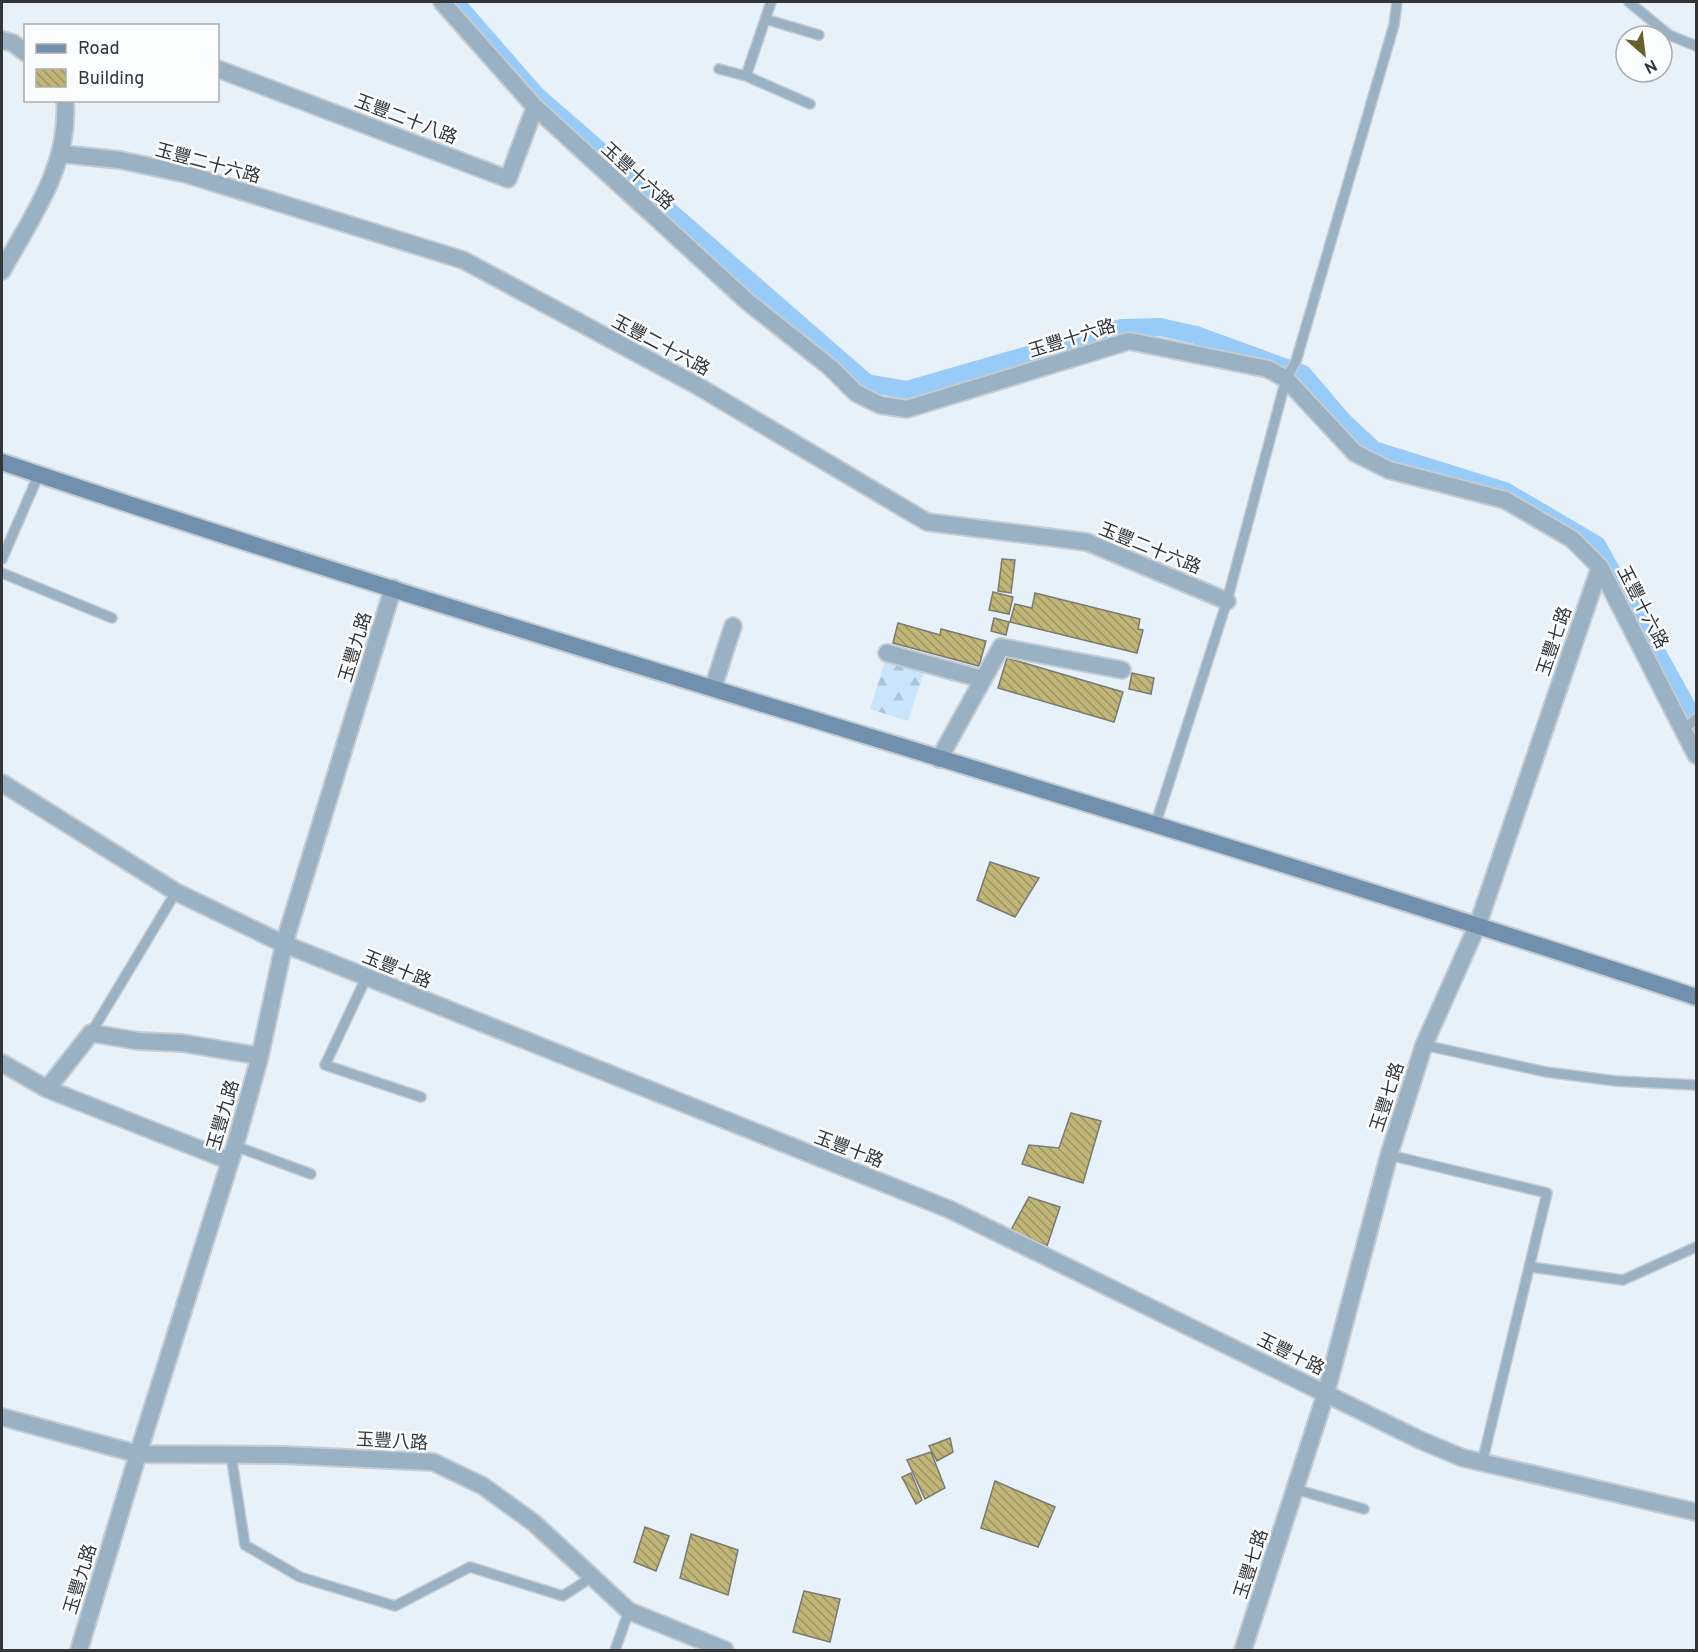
<svg xmlns="http://www.w3.org/2000/svg" width="1698" height="1652" viewBox="0 0 1698 1652" font-family="Overpass,'Noto Sans TC',sans-serif">
	<style>
		.forest { fill: url(#forest-firs) }
		.lines { fill: none; stroke-linecap: round; stroke-linejoin: round }
		.canal { stroke: #99cbf8; stroke-width: 18 }
		.building { fill: url(#building-back-hatch); stroke: #7c7a6f; stroke-width: 1.5 }
		.service-casing { stroke: #c3ccd3; stroke-width: 12 }
		.minor-casing { stroke: #c3ccd3; stroke-width: 20 }
		.tertiary-casing { stroke: #c3ccd3; stroke-width: 20 }
		.secondary-casing { stroke: #c3ccd3; stroke-width: 20 }
		.service { stroke: #9ab0c3; stroke-width: 9 }
		.minor { stroke: #9ab0c3; stroke-width: 16 }
		.tertiary { stroke: #9ab0c3; stroke-width: 16 }
		.secondary { stroke: #7190ad; stroke-width: 16 }
		.labels { text-anchor: middle; stroke-width: 5; stroke-linejoin: round; paint-order: stroke }
		.street-label { font-size: 18px; fill: #323639; stroke: #fbfdff }
	</style>
	<defs>
		<pattern id="forest-firs" width="22" height="20" patternUnits="userSpaceOnUse" patternTransform="scale(1.5)"><rect width="22" height="20" fill="#c9e4fb"/><path d="M5 1l3.5 6h-7zM16 11l3.5 6h-7z" fill="#adc4d8"/></pattern>
		<pattern id="building-back-hatch" width="6" height="6" patternUnits="userSpaceOnUse" patternTransform="scale(1.5)"><rect width="6" height="6" fill="#c0b678"/><path d="M-1 5l2 2M0 0l6 6M5-1l2 2" fill="none" stroke="#9d9563"/></pattern>
	</defs>
	<rect width="100%" height="100%" fill="#e7f1fa"/>
	<path class="forest" d="M885,661L924,672L908,721L870,709Z"/>
	<g class="lines">
		<path class="canal" d="M455,2L536,95L867,383L907,390L1122,328L1160,327L1196,335L1303,374L1342,420L1374,450L1505,491L1597,545L1696,723"/>
	</g>
	<path class="building" d="M1002,559L1015,560L1011,593L998,591Z
		M993,592L1013,597L1009,614L989,610Z
		M1035,593L1140,619L1138,629L1143,630L1137,653L1010,622L1015,604L1032,608Z
		M994,618L1009,622L1006,635L991,631Z
		M898,623L940,635L941,629L986,641L979,666L893,643Z
		M1007,658L1123,692L1114,722L998,688Z
		M1132,673L1154,678L1151,694L1129,689Z
		M990,862L1039,878L1015,917L977,900Z
		M1071,1113L1101,1121L1083,1183L1022,1164L1029,1145L1059,1148Z
		M1029,1197L1060,1207L1047,1246L1011,1230Z
		M950,1438L953,1452L937,1461L929,1446Z
		M931,1452L945,1488L925,1499L907,1460Z
		M911,1473L922,1500L916,1504L902,1477Z
		M995,1481L1055,1507L1038,1547L981,1528Z
		M645,1527L669,1536L656,1571L634,1562Z
		M691,1534L738,1550L728,1595L680,1578Z
		M804,1591L840,1599L830,1642L793,1632Z"/>
	<g class="lines">
		<g class="service-casing">
			<path id="service" d="M1629,2L1669,35L1696,46
				M765,19L819,35
				M719,69L746,76L771,2
				M746,76L810,104
				M2,559L39,474
				M2,573L112,618
				M1684,729L1696,719
				M1155,826L1227,601L1286,379L1296,361L1394,25L1397,2
				M366,978L325,1065L421,1097
				M91,1033L176,892
				M1424,1045L1546,1072L1616,1081L1696,1085
				M235,1146L311,1174
				M1389,1155L1547,1193L1482,1463
				M1531,1267L1623,1280L1696,1247
				M231,1455L245,1545L300,1577L395,1606L470,1567L563,1596L592,1577
				M1295,1489L1364,1509
				M615,1650L629,1611"/>
		</g>
		<g class="minor-casing">
			<path id="minor" d="M442,2L535,107L748,302L831,368L856,393L880,405L907,409L1129,341L1268,369L1286,379L1355,453L1389,470L1505,500L1572,539L1600,567L1696,755
				M218,69L508,179L535,107
				M62,154L120,160L186,174L463,260L696,385L927,522L1087,542L1227,601
				M887,653L982,679
				M713,688L733,626
				M939,759L1001,647L1122,670
				M2,783L176,892L284,944L951,1210L1420,1440L1463,1458L1696,1512
				M2,1063L47,1089L230,1161
				M47,1089L91,1033L138,1041L182,1043L260,1056
				M2,1417L138,1454L283,1455L433,1462L483,1486L534,1523L629,1611L725,1650
				M79,1650L138,1454L235,1146L260,1056L284,944L393,588
				M1243,1650L1326,1393L1389,1155L1424,1045L1478,924L1600,567"/>
		</g>
		<g class="tertiary-casing">
			<path id="tertiary" d="M2,40L13,43L26,53
				M2,271C32,216 70,166 65,100"/>
		</g>
		<g class="secondary-casing">
			<path id="secondary" d="M2,462C563,651 1134,810 1696,997"/>
		</g>
		<use href="#service" class="service"/>
		<use href="#minor" class="minor"/>
		<use href="#tertiary" class="tertiary"/>
		<use href="#secondary" class="secondary"/>
	</g>
	<g class="labels">
		<g class="street-label">
			<text transform="translate(406 119) rotate(21)" y="6">玉豐二十八路</text>
			<text transform="translate(208 163) rotate(15)" y="6">玉豐二十六路</text>
			<text transform="translate(638 176) rotate(42)" y="6">玉豐十六路</text>
			<text transform="translate(1072 338) rotate(-17)" y="6">玉豐十六路</text>
			<text transform="translate(661 345) rotate(28)" y="6">玉豐二十六路</text>
			<text transform="translate(1150 548) rotate(22)" y="6">玉豐二十六路</text>
			<text transform="translate(1643 607) rotate(63)" y="6">玉豐十六路</text>
			<text transform="translate(1554 641) rotate(-71)" y="6">玉豐七路</text>
			<text transform="translate(355 647) rotate(-73)" y="6">玉豐九路</text>
			<text transform="translate(397 969) rotate(22)" y="6">玉豐十路</text>
			<text transform="translate(1387 1097) rotate(-72)" y="6">玉豐七路</text>
			<text transform="translate(223 1115) rotate(-74)" y="6">玉豐九路</text>
			<text transform="translate(849 1149) rotate(21)" y="6">玉豐十路</text>
			<text transform="translate(1291 1354) rotate(26)" y="6">玉豐十路</text>
			<text transform="translate(392 1441) rotate(3)" y="6">玉豐八路</text>
			<text transform="translate(1251 1564) rotate(-72)" y="6">玉豐七路</text>
			<text transform="translate(80 1579) rotate(-73)" y="6">玉豐九路</text>
		</g>
	</g>
	<rect width="1698" height="1652" fill="none" stroke="#323639" stroke-width="6"/>
	<rect x="24" y="24" width="195" height="78" fill="#fbfdff" stroke="#abadb0" stroke-width="1.5"/>
	<rect x="36" y="44" width="30" height="9" fill="#7190ad" stroke="#abadb0" stroke-width="1.5"/>
	<text x="78" y="54" font-size="18" fill="#323639">Road</text>
	<rect x="36" y="69" width="30" height="18" fill="url(#building-back-hatch)" stroke="#abadb0" stroke-width="1.5"/>
	<text x="78" y="84" font-size="18" fill="#323639">Building</text>
	<g transform="translate(1644 54) rotate(152)"><circle r="28" fill="#fbfdff" stroke="#abadb0" stroke-width="1.5"/>
	<path d="M0-4.5L10 22L0 15L-10 22Z" fill="#68602c"/>
	<text y="-9" font-size="16" font-weight="bold" text-anchor="middle" fill="#323639">N</text>
	</g>
</svg>
